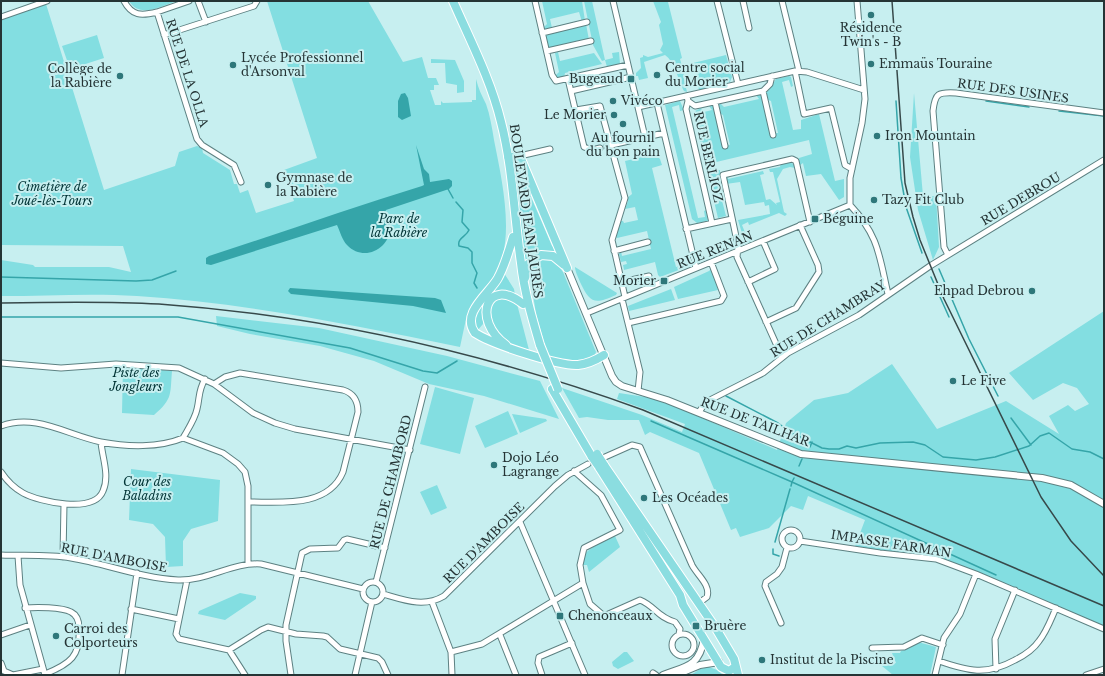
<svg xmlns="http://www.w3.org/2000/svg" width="1105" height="676" viewBox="0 0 1105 676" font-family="'Libre Baskerville',serif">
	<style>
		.green { fill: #83dee1 }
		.water { fill: #35a5a9 }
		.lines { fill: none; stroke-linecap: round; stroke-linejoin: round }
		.stream { stroke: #35a5a9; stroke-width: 1.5 }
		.minor-casing { stroke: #5d8182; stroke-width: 7 }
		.tertiary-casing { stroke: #5d8182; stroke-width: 8 }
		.primary-casing { stroke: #fff; stroke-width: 10 }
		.minor { stroke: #fff; stroke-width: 5 }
		.tertiary { stroke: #fff; stroke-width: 6 }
		.primary { stroke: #8bdde0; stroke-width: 8 }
		.rail { stroke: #37494a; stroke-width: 1.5 }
		.primary-bridge-casing { stroke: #fff; stroke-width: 10; stroke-linecap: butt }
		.primary-bridge { stroke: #8bdde0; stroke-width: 8 }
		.poi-dot { fill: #2e777a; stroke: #c7eff0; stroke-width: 1.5 }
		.labels { text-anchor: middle; stroke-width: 4; stroke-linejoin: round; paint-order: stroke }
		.poi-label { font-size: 12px; fill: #253435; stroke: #c7eff0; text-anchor: start }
		.street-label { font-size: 12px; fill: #253435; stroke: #c7eff0 }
		.park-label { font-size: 12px; font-style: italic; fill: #003335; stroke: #c7eff0 }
	</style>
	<rect width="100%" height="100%" fill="#c7eff0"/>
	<path class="green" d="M129,1H177C161,6 140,19 129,1Z
		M267,1H368L403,62L422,57L428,78H436L439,85H434V90H430L435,105H441V101L443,103L472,102V100H476V79C478,88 482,96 486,104C490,115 492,128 494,140C501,175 512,224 502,258L504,262L472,306L466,319L460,347C354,325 246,303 137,296C92,293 46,296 1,296V260L33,265L35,267H109L131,272L123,246L1,245V20L46,4L104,190L175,166L179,152L197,146L202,148L203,153L230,170L234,184H237L240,193L248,190L256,213L294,201L284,170L317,158Z
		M542,1H582L585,21L582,22L579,12L550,19L552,28L545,30L544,27L547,24Z
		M584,1H592L605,60L613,58L612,53L619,52L620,64L607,67L605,60L602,61L593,45Z
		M653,1H671L668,2L682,58L680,59L682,66L687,73L683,75L687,92L684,91C678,80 675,62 665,55L644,62L648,78L639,80L638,76H636V73L641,68L640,58L643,57V55L648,57L663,53L660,50L663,44L659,25L661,22Z
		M586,24L589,40L549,49L545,34Z
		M97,35L104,58L70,69L62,46Z
		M558,52L560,61L594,53L602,64L565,73L564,78H557L555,76L559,72L555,53Z
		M726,55L732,77L730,82L699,90L694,71H691L689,64Z
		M431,59L455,60L464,81V92L457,93V85L446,83L445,63H431Z
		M789,76L791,77L793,86L791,87L789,80L782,82L793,130L801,129V120L819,114L835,181L844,179V197L839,200L821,174L806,176L803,163L799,166V158L812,154L809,140L712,163L714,170H720V174L716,177L726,216L718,218L693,112L701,108L704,112L712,110L709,106H714L726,144L730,145L723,115L719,113L718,105L720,103L724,107L759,99L756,95L760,94L774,133H778L771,101L766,99L765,93L769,90L776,79Z
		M914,93L923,196H936L939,247L933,260L918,210L910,157Z
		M680,101L684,110L680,111L679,105L672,107L698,218L705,217L704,211L706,210L708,221L697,223L692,219L665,105Z
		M655,154L660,159L662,165L652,168L676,267L684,265V268L660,277L658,275L655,262L624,270L623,265L627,264L626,261L621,262L619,254L621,251L622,256L651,249L647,231L617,238L616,237L621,221H623L624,223L638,220L635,207L625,209L628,201L627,198L632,194L625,161Z
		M787,161L795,165V168L790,167L783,169L777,179L784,212L787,214L785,216L779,213L749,225L748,222L742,225L748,240L752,238L753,240L740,246L739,242L744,240L738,220L770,214L769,205L765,206L764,202L745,205L740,182L726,184L725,179L729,175L728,179L763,171L764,174L760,175L766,200L770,199L777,205L776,203L780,202L773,172H770L769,169L780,167L781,162Z
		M519,170H522L526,176H522L552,246L557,248L561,258L537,253L525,263L514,173Z
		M548,258L555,261L563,272L596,352L594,357C575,362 567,361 548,356L536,314L530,275L532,266L539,259Z
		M575,267L617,293L616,295C594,305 590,303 580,282C578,277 575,271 575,267Z
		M712,268L718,290L678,299L674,287L709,271Z
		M504,273L514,289L515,295L503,292L483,313V324L477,331L474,326V314Z
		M671,289L675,300L629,311L628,306Z
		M504,297L517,304L529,350C503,342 490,336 490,306L496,300Z
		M1104,311V629L947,562L854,549L865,520L808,496L803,510L791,506L769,528L740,537L736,528L731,530L699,453L650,432L645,435L639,420H608L587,417L579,418L562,388L642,415L682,432L685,424L617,399L619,393L652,398L667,403L777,450L786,423L814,400L848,393L892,364L937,429L1006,401L1059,434L1049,416L1068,405L1075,411L1089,404L1077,388L1063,383L1033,400L1009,373Z
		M216,316L319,328L447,356L540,381L559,419L484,396L429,384L374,361L320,346L250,334L217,326Z
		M123,366L172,371C170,394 173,399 154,415L122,413Z
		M435,387L474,398L460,454L420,444Z
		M508,411L518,434L485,448L475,426Z
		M512,414L546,419L547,421L520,433Z
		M131,469L220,480L218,521L191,529L183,541V566L166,567L165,537L153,524L129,520Z
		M437,485L447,508L431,515L420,492Z
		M615,536L620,547L589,572L587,565H580C583,548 600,544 615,536Z
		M240,593L256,596V599L225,620L198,614L199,611Z
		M918,642L936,647L930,675H893L882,666L896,663L892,653H900L901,651L910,648Z
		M624,652H627L634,661L618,669L613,666L612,662Z
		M709,667L717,670L723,675H691L700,669Z"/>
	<path class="water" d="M405,93L408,98L411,116L402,120L398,117V101L401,94Z
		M416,145L424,169L429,174L430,182L449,179L452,181V186L449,189L386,210L385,212C403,240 368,267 347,245C342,240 340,231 337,225L211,265L206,264V258L209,256C280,233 351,208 422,186L424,185Z
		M290,288L435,298L441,300L446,313L413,306L291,294L288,291Z"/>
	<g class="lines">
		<path class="stream" d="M896,101L901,178L906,207L922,253
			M986,101L1029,107
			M1059,111L1104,116
			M448,189L453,198
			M456,202L463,210L462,222L469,230C466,237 457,238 459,246L468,248L472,252V263L477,273L474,283L477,288
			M939,269L969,339L998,396
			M1,277L136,281L152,280L176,271
			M931,277L949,317
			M1,317H178L350,348L423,371L437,373L457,361
			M726,396L778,423L792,433L822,448L829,449H839L847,446L856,448L880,443L913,442L925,445L943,457L976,460L995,457L1029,446L1040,436L1049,433L1072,449L1090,452L1104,459
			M1011,418L1031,445
			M651,421L792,482L794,478
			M810,447L812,442
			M799,466L802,459
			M791,486L792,482L996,575
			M775,542L790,489
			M773,549V554L779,556"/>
		<g class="minor-casing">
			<path id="minor" d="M124,1C132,16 141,16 157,12L197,139L202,145L234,165L241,182
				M198,1L206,22
				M535,1L552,75L556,81L628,65
				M613,1L645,137
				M717,1L738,84
				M743,1L749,28
				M782,1L799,71
				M857,1L865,99L862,123L850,178V205C879,236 879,255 888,294
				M157,12L189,1
				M1,17L47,1
				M542,33L587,22
				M164,35L254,6L257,1
				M547,51L591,41
				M795,71L804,114L831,108L845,165L852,169
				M568,79L584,147L592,150L600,148
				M571,91L631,77
				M763,91L773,135
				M687,96L688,101L686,109L712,223
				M688,101L695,106L700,105L763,91L770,84L772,76
				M715,102L725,146
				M657,103L696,268
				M638,107L795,71L807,72L864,90
				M576,110L600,106L625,198L612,240L625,297
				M607,146L664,133
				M520,158L524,155L550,149
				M686,229L732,219
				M614,251L648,242
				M948,255L944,247L933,111C935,93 938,92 956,93L1104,113
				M622,282L649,276
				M748,282L775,269L763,241
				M622,299L640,372L638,391
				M587,313L850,205
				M766,322L796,308L819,272L818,265L800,225
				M628,323L721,301L724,296L711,262
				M782,357L737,257L738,246L723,175L792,159L796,161L810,222
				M1,363L61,368L116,364L179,368L214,384L253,413L275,423L295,429L410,450
				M214,384L225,377L240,373L343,390C353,393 358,400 358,412L343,472C328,508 281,502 249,502
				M699,412L706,402L763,373L788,353L859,315L930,266L1104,160
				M1,426C36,413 67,435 101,442C127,447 159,448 183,438C188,429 195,419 197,409C200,397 198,391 205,379
				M183,438L223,453L238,464L245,472L248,486V564
				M605,457L632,445L640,447L692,565C697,575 711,585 707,597L699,603
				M574,471L601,495L620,530L584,548L580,565L583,583
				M1,472C7,481 14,488 23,493C40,502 94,514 103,491C110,475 102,457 101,442
				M520,522L585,675
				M782 539a9 9 0 1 1 18 0a9 9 0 1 1-18 0Z
				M800,541L880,553L936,559L976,574
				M1,555C24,556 48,554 71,558C107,564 141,578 178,580C207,581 233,562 261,564L363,589
				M18,556L20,585L45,675
				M63,557L64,504
				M187,580L176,634L179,639L229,650L261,630L268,627L296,634L323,636L327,637L340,649L378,658L382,662L388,675
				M363 592a10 10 0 1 1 20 0a10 10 0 1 1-20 0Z
				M376,582L425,387
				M383,594C404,600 424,608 444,596L555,486L568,475L588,464
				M432,602L451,652L452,675
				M25,608C36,607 62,607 71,612C77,615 79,621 79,628C81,656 70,664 45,674
				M131,609L179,619
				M781,623L765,586L766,582L777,574L782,567L787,548
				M672 645a11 11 0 1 1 22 0a11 11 0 1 1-22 0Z
				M1,635L30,625
				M500,635L516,675
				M872,648L904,647L922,638L943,645
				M229,650L245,675
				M451,652L482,644L583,583L590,604L604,616L640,600C655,606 657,617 675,622L680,629L679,634
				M939,661C968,671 986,676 1015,660C1025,655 1033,650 1039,641C1047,631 1051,619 1056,608
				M1,663L4,671L13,675L43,669
				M996,669L995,639L1015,590
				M653,673L656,675
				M122,675L137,573
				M291,675L286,641V625L302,553L310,549L338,548L344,540L347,539L385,548
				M355,675L372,602
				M542,675L538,663L539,657L572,643
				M935,675L944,638L960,614L976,574L1104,629
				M1086,675L1104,669"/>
		</g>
		<g class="tertiary-casing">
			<path id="tertiary" d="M567,268L612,376L616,382L622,386L667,400L801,454L1042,478L1071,485L1104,504
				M663,675C686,666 699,667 704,639
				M676,675L700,665L719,662"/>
		</g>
		<g class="primary-casing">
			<path id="primary" d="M453,1C470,40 491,80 501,122C513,168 514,216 521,263C524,291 532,318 540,345
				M508,157H519L521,159L567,268
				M513,237C509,251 505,265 498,278C490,293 460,313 475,333C492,344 558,366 578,365C587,364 596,360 604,355
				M525,278L528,264L541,255L553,256L564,265
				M506,345C471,320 487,275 523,304
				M552,389L592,457
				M604,465L715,627L734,659L738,675
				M599,467L680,595L683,605L721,667L729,671L735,667"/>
		</g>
		<use href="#minor" class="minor"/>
		<use href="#tertiary" class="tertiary"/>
		<use href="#primary" class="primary"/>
		<path class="rail" d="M892,1L905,183L913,217L920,240L944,299L1041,497L1071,541L1104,576
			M1,303C54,302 106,301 159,304C327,316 486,353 643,410L1104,606"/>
		<g class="primary-bridge-casing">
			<path id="primary-bridge" d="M540,345L558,389
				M597,454L604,465
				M592,457L599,467"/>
		</g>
		<use href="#primary-bridge" class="primary-bridge"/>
	</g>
	<g class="poi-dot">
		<circle cx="871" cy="15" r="4"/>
		<circle cx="871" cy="64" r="4"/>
		<circle cx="233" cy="65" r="4"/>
		<circle cx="657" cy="75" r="4"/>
		<circle cx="120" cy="76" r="4"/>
		<rect x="627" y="75" width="8" height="8" rx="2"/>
		<circle cx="613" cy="101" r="4"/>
		<circle cx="614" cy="115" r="4"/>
		<circle cx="623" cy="124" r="4"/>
		<circle cx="877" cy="136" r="4"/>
		<circle cx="268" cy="185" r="4"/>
		<circle cx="874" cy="200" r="4"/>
		<rect x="811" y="215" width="8" height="8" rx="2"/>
		<rect x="660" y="277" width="8" height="8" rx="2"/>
		<circle cx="1032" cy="291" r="4"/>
		<circle cx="953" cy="381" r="4"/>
		<circle cx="494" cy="465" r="4"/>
		<circle cx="644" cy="498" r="4"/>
		<rect x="556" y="612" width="8" height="8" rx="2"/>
		<rect x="692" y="622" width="8" height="8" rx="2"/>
		<circle cx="56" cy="636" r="4"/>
		<circle cx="762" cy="660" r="4"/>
	</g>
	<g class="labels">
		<g class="poi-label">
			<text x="871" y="32" text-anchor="middle">Résidence<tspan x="871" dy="14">Twin's - B</tspan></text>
			<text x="241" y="62">Lycée Professionnel<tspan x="241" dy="14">d'Arsonval</tspan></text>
			<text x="879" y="68">Emmaüs Touraine</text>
			<text x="665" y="72">Centre social<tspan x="665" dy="14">du Morier</tspan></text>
			<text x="112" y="73" text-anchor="end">Collège de<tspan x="112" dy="14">la Rabière</tspan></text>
			<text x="623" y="83" text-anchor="end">Bugeaud</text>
			<text x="621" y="105">Vivéco</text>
			<text x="606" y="119" text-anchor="end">Le Morier</text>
			<text x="885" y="140">Iron Mountain</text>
			<text x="623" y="142" text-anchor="middle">Au fournil<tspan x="623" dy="14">du bon pain</tspan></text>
			<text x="276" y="182">Gymnase de<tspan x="276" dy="14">la Rabière</tspan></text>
			<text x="882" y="204">Tazy Fit Club</text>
			<text x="823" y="223">Béguine</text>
			<text x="656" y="285" text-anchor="end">Morier</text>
			<text x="1024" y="295" text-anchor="end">Ehpad Debrou</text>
			<text x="961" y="385">Le Five</text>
			<text x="502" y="462">Dojo Léo<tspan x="502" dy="14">Lagrange</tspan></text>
			<text x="652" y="502">Les Océades</text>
			<text x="568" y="620">Chenonceaux</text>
			<text x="704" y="630">Bruère</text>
			<text x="64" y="633">Carroi des<tspan x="64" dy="14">Colporteurs</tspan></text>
			<text x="770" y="664">Institut de la Piscine</text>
		</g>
		<g class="street-label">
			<text transform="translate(187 73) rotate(72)" y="4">RUE DE LA OLLA</text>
			<text transform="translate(1013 91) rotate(8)" y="4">RUE DES USINES</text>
			<text transform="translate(708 157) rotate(77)" y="4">RUE BERLIOZ</text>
			<text transform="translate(1021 199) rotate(-31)" y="4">RUE DEBROU</text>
			<text transform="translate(526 211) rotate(82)" y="4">BOULEVARD JEAN JAURÈS</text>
			<text transform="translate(715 250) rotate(-22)" y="4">RUE RENAN</text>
			<text transform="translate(828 319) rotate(-32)" y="4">RUE DE CHAMBRAY</text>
			<text transform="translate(755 422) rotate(21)" y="4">RUE DE TAILHAR</text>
			<text transform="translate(391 482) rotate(-76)" y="4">RUE DE CHAMBORD</text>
			<text transform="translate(484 543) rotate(-45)" y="4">RUE D'AMBOISE</text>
			<text transform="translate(891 544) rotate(9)" y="4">IMPASSE FARMAN</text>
			<text transform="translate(114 558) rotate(11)" y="4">RUE D'AMBOISE</text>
		</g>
		<g class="park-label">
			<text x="52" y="191">Cimetière de<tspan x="52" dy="14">Joué-lès-Tours</tspan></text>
			<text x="399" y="223">Parc de<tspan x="399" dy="14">la Rabière</tspan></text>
			<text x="136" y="377">Piste des<tspan x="136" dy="14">Jongleurs</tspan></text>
			<text x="147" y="486">Cour des<tspan x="147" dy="14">Baladins</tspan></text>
		</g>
	</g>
	<rect width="1105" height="676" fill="none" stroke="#253435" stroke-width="4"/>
</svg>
